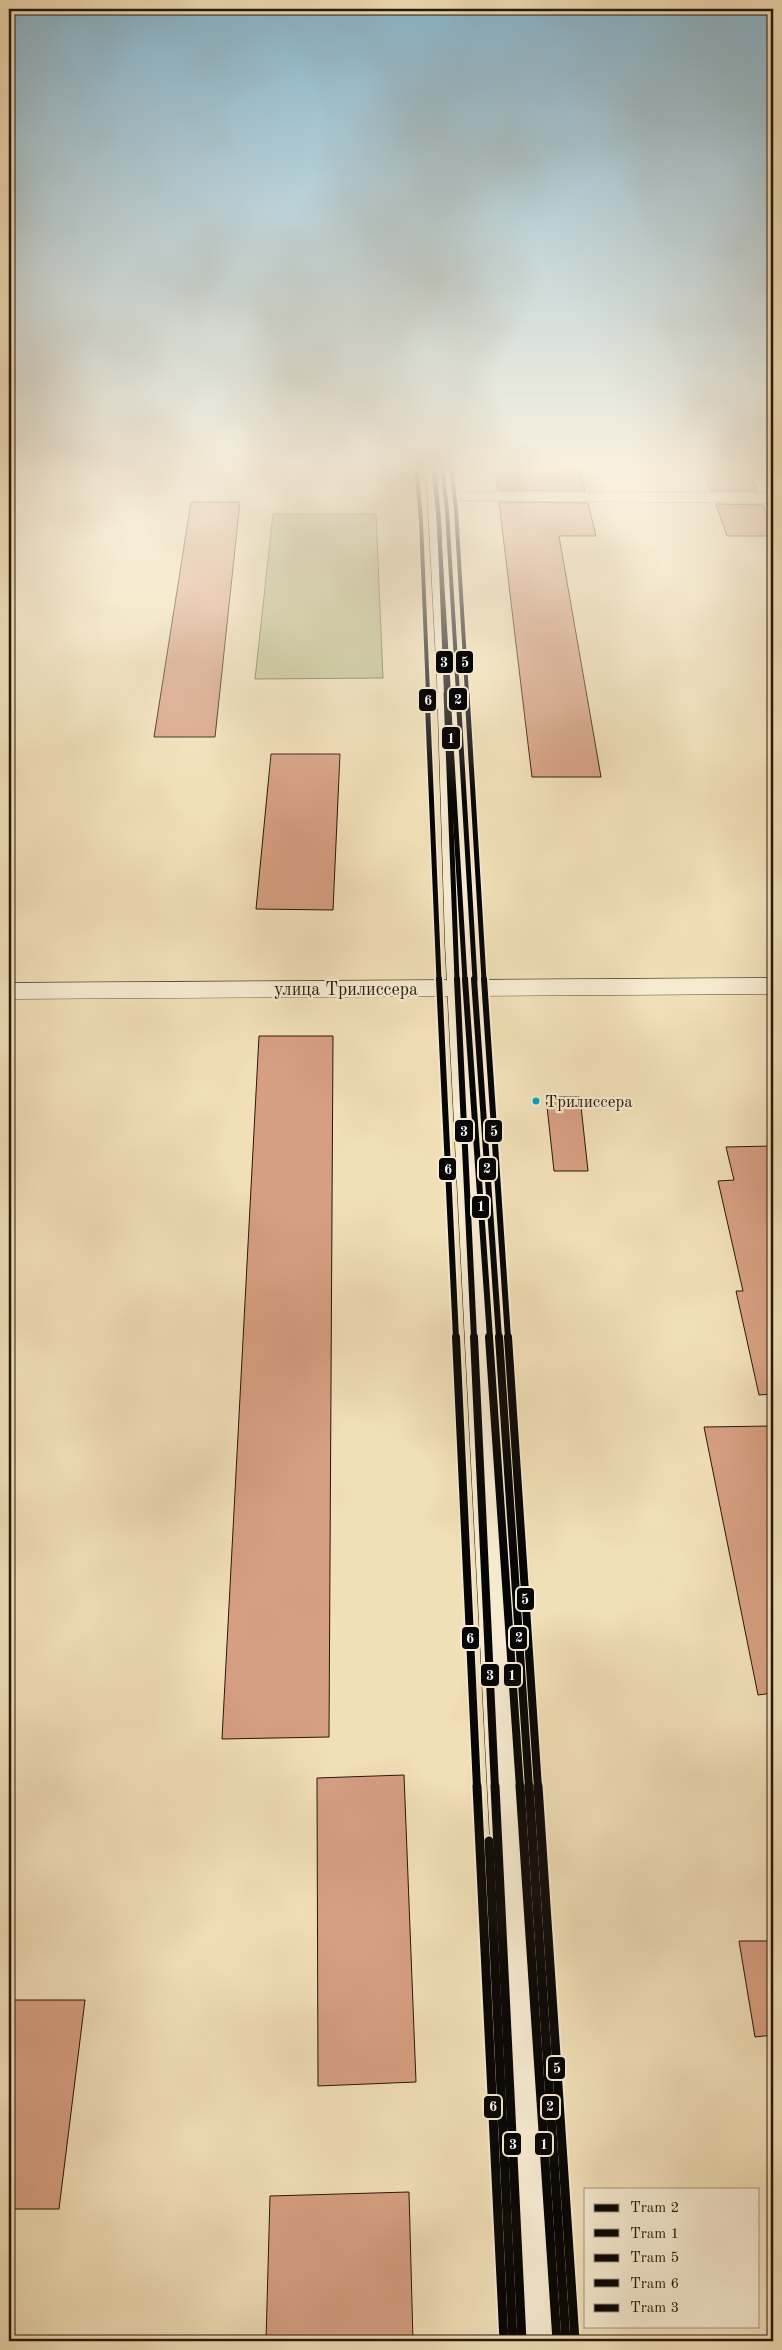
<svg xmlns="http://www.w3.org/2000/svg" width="782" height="2350" viewBox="0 0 782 2350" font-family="'Old Standard TT',serif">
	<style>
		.green { fill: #bcc18d; stroke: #716c4b }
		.building { fill: #d79f82; stroke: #261809 }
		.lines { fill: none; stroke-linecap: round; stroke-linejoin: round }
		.minor-casing { stroke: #594a34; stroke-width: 1 }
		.tertiary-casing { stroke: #594a34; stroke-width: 1 }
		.secondary-casing { stroke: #261809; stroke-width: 1 }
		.minor { fill: #f6ead0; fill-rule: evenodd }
		.tertiary { fill: #f6ead0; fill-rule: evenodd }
		.secondary { fill: #f6ead0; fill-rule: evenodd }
		.tram-1-far4-casing { stroke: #f6ead0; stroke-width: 6 }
		.tram-1-far3-casing { stroke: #f6ead0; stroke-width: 8 }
		.tram-1-far2-casing { stroke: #f6ead0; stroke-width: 10 }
		.tram-1-far1-casing { stroke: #f6ead0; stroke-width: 11 }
		.tram-1-casing { stroke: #f6ead0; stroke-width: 13 }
		.tram-2-far4-casing { stroke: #f6ead0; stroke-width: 6 }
		.tram-2-far3-casing { stroke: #f6ead0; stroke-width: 8 }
		.tram-2-far2-casing { stroke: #f6ead0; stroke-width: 10 }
		.tram-2-far1-casing { stroke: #f6ead0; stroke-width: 11 }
		.tram-2-casing { stroke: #f6ead0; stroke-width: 13 }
		.tram-3-far4-casing { stroke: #f6ead0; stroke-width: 6 }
		.tram-3-far3-casing { stroke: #f6ead0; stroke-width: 8 }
		.tram-3-far2-casing { stroke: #f6ead0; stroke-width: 10 }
		.tram-3-far1-casing { stroke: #f6ead0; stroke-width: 11 }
		.tram-3-casing { stroke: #f6ead0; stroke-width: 13 }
		.tram-4-far4-casing { stroke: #f6ead0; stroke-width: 6 }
		.tram-4-far3-casing { stroke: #f6ead0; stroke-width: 8 }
		.tram-4-far2-casing { stroke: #f6ead0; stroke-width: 10 }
		.tram-4-far1-casing { stroke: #f6ead0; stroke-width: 11 }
		.tram-4-casing { stroke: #f6ead0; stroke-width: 13 }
		.tram-5-far4-casing { stroke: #f6ead0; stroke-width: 6 }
		.tram-5-far3-casing { stroke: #f6ead0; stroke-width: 8 }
		.tram-5-far2-casing { stroke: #f6ead0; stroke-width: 10 }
		.tram-5-far1-casing { stroke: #f6ead0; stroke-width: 11 }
		.tram-5-casing { stroke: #f6ead0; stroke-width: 13 }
		.tram-1-far4 { stroke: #050505; stroke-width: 4 }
		.tram-1-far3 { stroke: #050505; stroke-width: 5 }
		.tram-1-far2 { stroke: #050505; stroke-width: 6 }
		.tram-1-far1 { stroke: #050505; stroke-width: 8 }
		.tram-1 { stroke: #050505; stroke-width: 9 }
		.tram-2-far4 { stroke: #050505; stroke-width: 4 }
		.tram-2-far3 { stroke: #050505; stroke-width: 5 }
		.tram-2-far2 { stroke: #050505; stroke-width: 6 }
		.tram-2-far1 { stroke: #050505; stroke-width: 8 }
		.tram-2 { stroke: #050505; stroke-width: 9 }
		.tram-3-far4 { stroke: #050505; stroke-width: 4 }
		.tram-3-far3 { stroke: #050505; stroke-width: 5 }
		.tram-3-far2 { stroke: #050505; stroke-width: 6 }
		.tram-3-far1 { stroke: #050505; stroke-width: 8 }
		.tram-3 { stroke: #050505; stroke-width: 9 }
		.tram-4-far4 { stroke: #050505; stroke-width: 4 }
		.tram-4-far3 { stroke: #050505; stroke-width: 5 }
		.tram-4-far2 { stroke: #050505; stroke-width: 6 }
		.tram-4-far1 { stroke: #050505; stroke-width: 8 }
		.tram-4 { stroke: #050505; stroke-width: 9 }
		.tram-5-far4 { stroke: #050505; stroke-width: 4 }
		.tram-5-far3 { stroke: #050505; stroke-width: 5 }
		.tram-5-far2 { stroke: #050505; stroke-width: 6 }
		.tram-5-far1 { stroke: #050505; stroke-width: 8 }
		.tram-5 { stroke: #050505; stroke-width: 9 }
		.bus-dot { fill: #02a2c4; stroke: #f6ead0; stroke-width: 2 }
		.labels { text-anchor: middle; stroke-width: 4.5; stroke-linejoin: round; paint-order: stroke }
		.bus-label { font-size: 17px; fill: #261809; stroke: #f6ead0; text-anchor: start }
		.street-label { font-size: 18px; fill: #261809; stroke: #f6ead0 }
		.line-badge { stroke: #f6ead0; stroke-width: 2 }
		.badge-label { font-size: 14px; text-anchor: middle; font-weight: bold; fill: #fff }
	</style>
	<rect width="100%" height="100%" fill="#f1dfb7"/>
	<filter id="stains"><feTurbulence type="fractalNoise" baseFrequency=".004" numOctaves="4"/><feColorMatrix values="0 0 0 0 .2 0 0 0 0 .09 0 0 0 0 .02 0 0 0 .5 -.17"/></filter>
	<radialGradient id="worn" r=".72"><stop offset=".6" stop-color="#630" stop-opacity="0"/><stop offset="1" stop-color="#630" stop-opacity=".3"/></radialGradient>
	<path class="green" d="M273,514H376L383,678L255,679Z"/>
	<path class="building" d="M495,465H578L585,491L498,490Z
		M701,465H746L757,491H711Z
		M191,502H240L215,737H154Z
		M499,502L588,503L596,536H559L601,777H532Z
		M716,504L763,505L773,530V536H727Z
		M271,754H340L333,910L256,909Z
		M259,1036H333L329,1737L222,1739Z
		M546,1097H580L588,1171H554Z
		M773,1146V1394L759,1395L736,1291H743L718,1181L734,1180L726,1147Z
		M773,1426V1693L758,1695L704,1427Z
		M404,1775L416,2082L318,2086L317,1778Z
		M739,1941H773V2035L755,2037Z
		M9,2000H85L59,2209H9Z
		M409,2192L413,2341H266L270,2196Z"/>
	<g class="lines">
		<g class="minor-casing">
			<path id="minor" d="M437,492L773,493V503L431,500L429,497Z"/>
		</g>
		<g class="tertiary-casing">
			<path id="tertiary" d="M773,978V994L9,999V983Z"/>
		</g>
		<g class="secondary-casing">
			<path id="secondary" d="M426,465H442L457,680L469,943L563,2341H515L445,943L437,680Z"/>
		</g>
		<use href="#minor" class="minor"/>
		<use href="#tertiary" class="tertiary"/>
		<use href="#secondary" class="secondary"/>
		<g class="tram-1-far4-casing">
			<path id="tram-1-far4" d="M442,465L447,511L458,694"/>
		</g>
		<g class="tram-1-far3-casing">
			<path id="tram-1-far3" d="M458,693L475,980"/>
		</g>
		<g class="tram-1-far2-casing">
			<path id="tram-1-far2" d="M474,979L499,1338"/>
		</g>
		<g class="tram-1-far1-casing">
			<path id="tram-1-far1" d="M499,1337L529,1788"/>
		</g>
		<g class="tram-1-casing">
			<path id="tram-1" d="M529,1786L566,2341
				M489,1841L513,2341"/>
		</g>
		<g class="tram-2-far4-casing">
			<path id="tram-2-far4" d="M433,466L438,512L449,694"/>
		</g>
		<g class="tram-2-far3-casing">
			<path id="tram-2-far3" d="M448,693L465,980"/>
		</g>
		<g class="tram-2-far2-casing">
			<path id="tram-2-far2" d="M465,979L490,1338"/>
		</g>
		<g class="tram-2-far1-casing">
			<path id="tram-2-far1" d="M489,1337L520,1788"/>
		</g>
		<g class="tram-2-casing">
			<path id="tram-2" d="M520,1786L557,2341"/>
		</g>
		<g class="tram-3-far4-casing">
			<path id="tram-3-far4" d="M451,465L456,510L467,694"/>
		</g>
		<g class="tram-3-far3-casing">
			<path id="tram-3-far3" d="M467,693L484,980"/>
		</g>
		<g class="tram-3-far2-casing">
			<path id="tram-3-far2" d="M484,979L508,1338"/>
		</g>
		<g class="tram-3-far1-casing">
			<path id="tram-3-far1" d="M508,1337L538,1788"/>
		</g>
		<g class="tram-3-casing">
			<path id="tram-3" d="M538,1786L575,2340"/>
		</g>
		<g class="tram-4-far4-casing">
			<path id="tram-4-far4" d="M416,466L421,521L428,694"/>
		</g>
		<g class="tram-4-far3-casing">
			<path id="tram-4-far3" d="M427,693L439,980"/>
		</g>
		<g class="tram-4-far2-casing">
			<path id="tram-4-far2" d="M439,979L456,1338"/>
		</g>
		<g class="tram-4-far1-casing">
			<path id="tram-4-far1" d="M456,1337L477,1788"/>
		</g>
		<g class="tram-4-casing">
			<path id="tram-4" d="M477,1786L504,2341"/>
		</g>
		<g class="tram-5-far4-casing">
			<path id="tram-5-far4" d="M434,465L439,520L446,694"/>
		</g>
		<g class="tram-5-far3-casing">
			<path id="tram-5-far3" d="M446,693L457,980"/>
		</g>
		<g class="tram-5-far2-casing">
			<path id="tram-5-far2" d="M457,979L474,1338"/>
		</g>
		<g class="tram-5-far1-casing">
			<path id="tram-5-far1" d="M474,1337L495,1788"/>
		</g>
		<g class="tram-5-casing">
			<path id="tram-5" d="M495,1786L522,2341"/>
		</g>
		<use href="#tram-1-far4" class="tram-1-far4"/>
		<use href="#tram-1-far3" class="tram-1-far3"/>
		<use href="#tram-1-far2" class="tram-1-far2"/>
		<use href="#tram-1-far1" class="tram-1-far1"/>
		<use href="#tram-1" class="tram-1"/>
		<use href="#tram-2-far4" class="tram-2-far4"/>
		<use href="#tram-2-far3" class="tram-2-far3"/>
		<use href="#tram-2-far2" class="tram-2-far2"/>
		<use href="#tram-2-far1" class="tram-2-far1"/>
		<use href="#tram-2" class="tram-2"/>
		<use href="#tram-3-far4" class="tram-3-far4"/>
		<use href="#tram-3-far3" class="tram-3-far3"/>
		<use href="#tram-3-far2" class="tram-3-far2"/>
		<use href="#tram-3-far1" class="tram-3-far1"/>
		<use href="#tram-3" class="tram-3"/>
		<use href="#tram-4-far4" class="tram-4-far4"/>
		<use href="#tram-4-far3" class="tram-4-far3"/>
		<use href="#tram-4-far2" class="tram-4-far2"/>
		<use href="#tram-4-far1" class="tram-4-far1"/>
		<use href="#tram-4" class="tram-4"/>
		<use href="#tram-5-far4" class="tram-5-far4"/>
		<use href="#tram-5-far3" class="tram-5-far3"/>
		<use href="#tram-5-far2" class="tram-5-far2"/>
		<use href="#tram-5-far1" class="tram-5-far1"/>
		<use href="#tram-5" class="tram-5"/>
	</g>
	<linearGradient id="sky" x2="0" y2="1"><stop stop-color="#89b8d1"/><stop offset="0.59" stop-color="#f9f1df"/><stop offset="1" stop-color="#f9f1df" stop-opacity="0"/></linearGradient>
	<rect width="782" height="794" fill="url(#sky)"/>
	<circle class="bus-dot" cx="536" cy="1101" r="4.5"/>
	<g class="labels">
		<g class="bus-label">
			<text x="545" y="1107">Трилиссера</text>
		</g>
		<g class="street-label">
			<text x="346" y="995">улица Трилиссера</text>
		</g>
	</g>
	<g class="line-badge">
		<rect x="455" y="650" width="19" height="24" rx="5" fill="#050505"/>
		<rect x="435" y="650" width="19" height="24" rx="5" fill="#050505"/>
		<rect x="448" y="687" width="20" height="24" rx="5" fill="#050505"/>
		<rect x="418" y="688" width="19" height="24" rx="5" fill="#050505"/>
		<rect x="441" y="726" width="20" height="24" rx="5" fill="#050505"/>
		<rect x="484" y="1119" width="19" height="24" rx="5" fill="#050505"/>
		<rect x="454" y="1119" width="20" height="24" rx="5" fill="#050505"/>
		<rect x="478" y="1157" width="19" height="24" rx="5" fill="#050505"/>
		<rect x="438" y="1157" width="19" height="24" rx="5" fill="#050505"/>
		<rect x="471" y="1195" width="19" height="24" rx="5" fill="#050505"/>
		<rect x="516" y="1587" width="19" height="24" rx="5" fill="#050505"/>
		<rect x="509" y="1626" width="19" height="24" rx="5" fill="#050505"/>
		<rect x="461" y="1626" width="19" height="24" rx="5" fill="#050505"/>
		<rect x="480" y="1663" width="20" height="24" rx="5" fill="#050505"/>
		<rect x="503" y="1663" width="19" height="24" rx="5" fill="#050505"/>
		<rect x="547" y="2056" width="19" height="24" rx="5" fill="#050505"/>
		<rect x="541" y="2095" width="19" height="24" rx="5" fill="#050505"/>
		<rect x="483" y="2095" width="19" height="24" rx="5" fill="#050505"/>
		<rect x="503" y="2132" width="19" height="24" rx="5" fill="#050505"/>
		<rect x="534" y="2132" width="19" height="24" rx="5" fill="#050505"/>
	</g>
	<g class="badge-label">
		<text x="465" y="667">5</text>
		<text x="444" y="667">3</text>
		<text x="458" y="704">2</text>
		<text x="428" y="705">6</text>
		<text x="451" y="743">1</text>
		<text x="494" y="1136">5</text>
		<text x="464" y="1136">3</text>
		<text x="487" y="1173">2</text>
		<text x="448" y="1174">6</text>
		<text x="481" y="1211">1</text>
		<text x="525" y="1604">5</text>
		<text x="519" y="1642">2</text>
		<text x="470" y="1643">6</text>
		<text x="490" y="1680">3</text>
		<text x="512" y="1680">1</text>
		<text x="557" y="2073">5</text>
		<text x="550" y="2111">2</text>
		<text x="493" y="2111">6</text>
		<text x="513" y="2149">3</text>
		<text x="544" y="2149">1</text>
	</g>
	<rect width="782" height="2350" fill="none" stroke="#f1dfb7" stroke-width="30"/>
	<rect x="10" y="10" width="762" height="2330" fill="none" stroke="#261809" stroke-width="2.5"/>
	<rect x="15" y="15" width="752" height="2320" fill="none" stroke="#261809"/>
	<rect x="584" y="2188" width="175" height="140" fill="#f6ead0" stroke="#a39680"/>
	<rect x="594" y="2204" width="25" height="8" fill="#050505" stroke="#a39680"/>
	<text x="630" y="2212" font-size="15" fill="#261809">Tram 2</text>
	<rect x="594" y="2229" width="25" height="8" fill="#050505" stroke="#a39680"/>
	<text x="630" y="2238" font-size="15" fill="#261809">Tram 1</text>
	<rect x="594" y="2254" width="25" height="8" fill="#050505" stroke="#a39680"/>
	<text x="630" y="2262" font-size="15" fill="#261809">Tram 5</text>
	<rect x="594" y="2279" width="25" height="8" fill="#050505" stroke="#a39680"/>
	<text x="630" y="2288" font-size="15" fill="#261809">Tram 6</text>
	<rect x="594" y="2304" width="25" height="8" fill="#050505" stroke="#a39680"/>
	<text x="630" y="2312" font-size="15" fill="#261809">Tram 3</text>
	<rect width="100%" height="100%" filter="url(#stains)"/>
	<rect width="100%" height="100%" fill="url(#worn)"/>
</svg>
